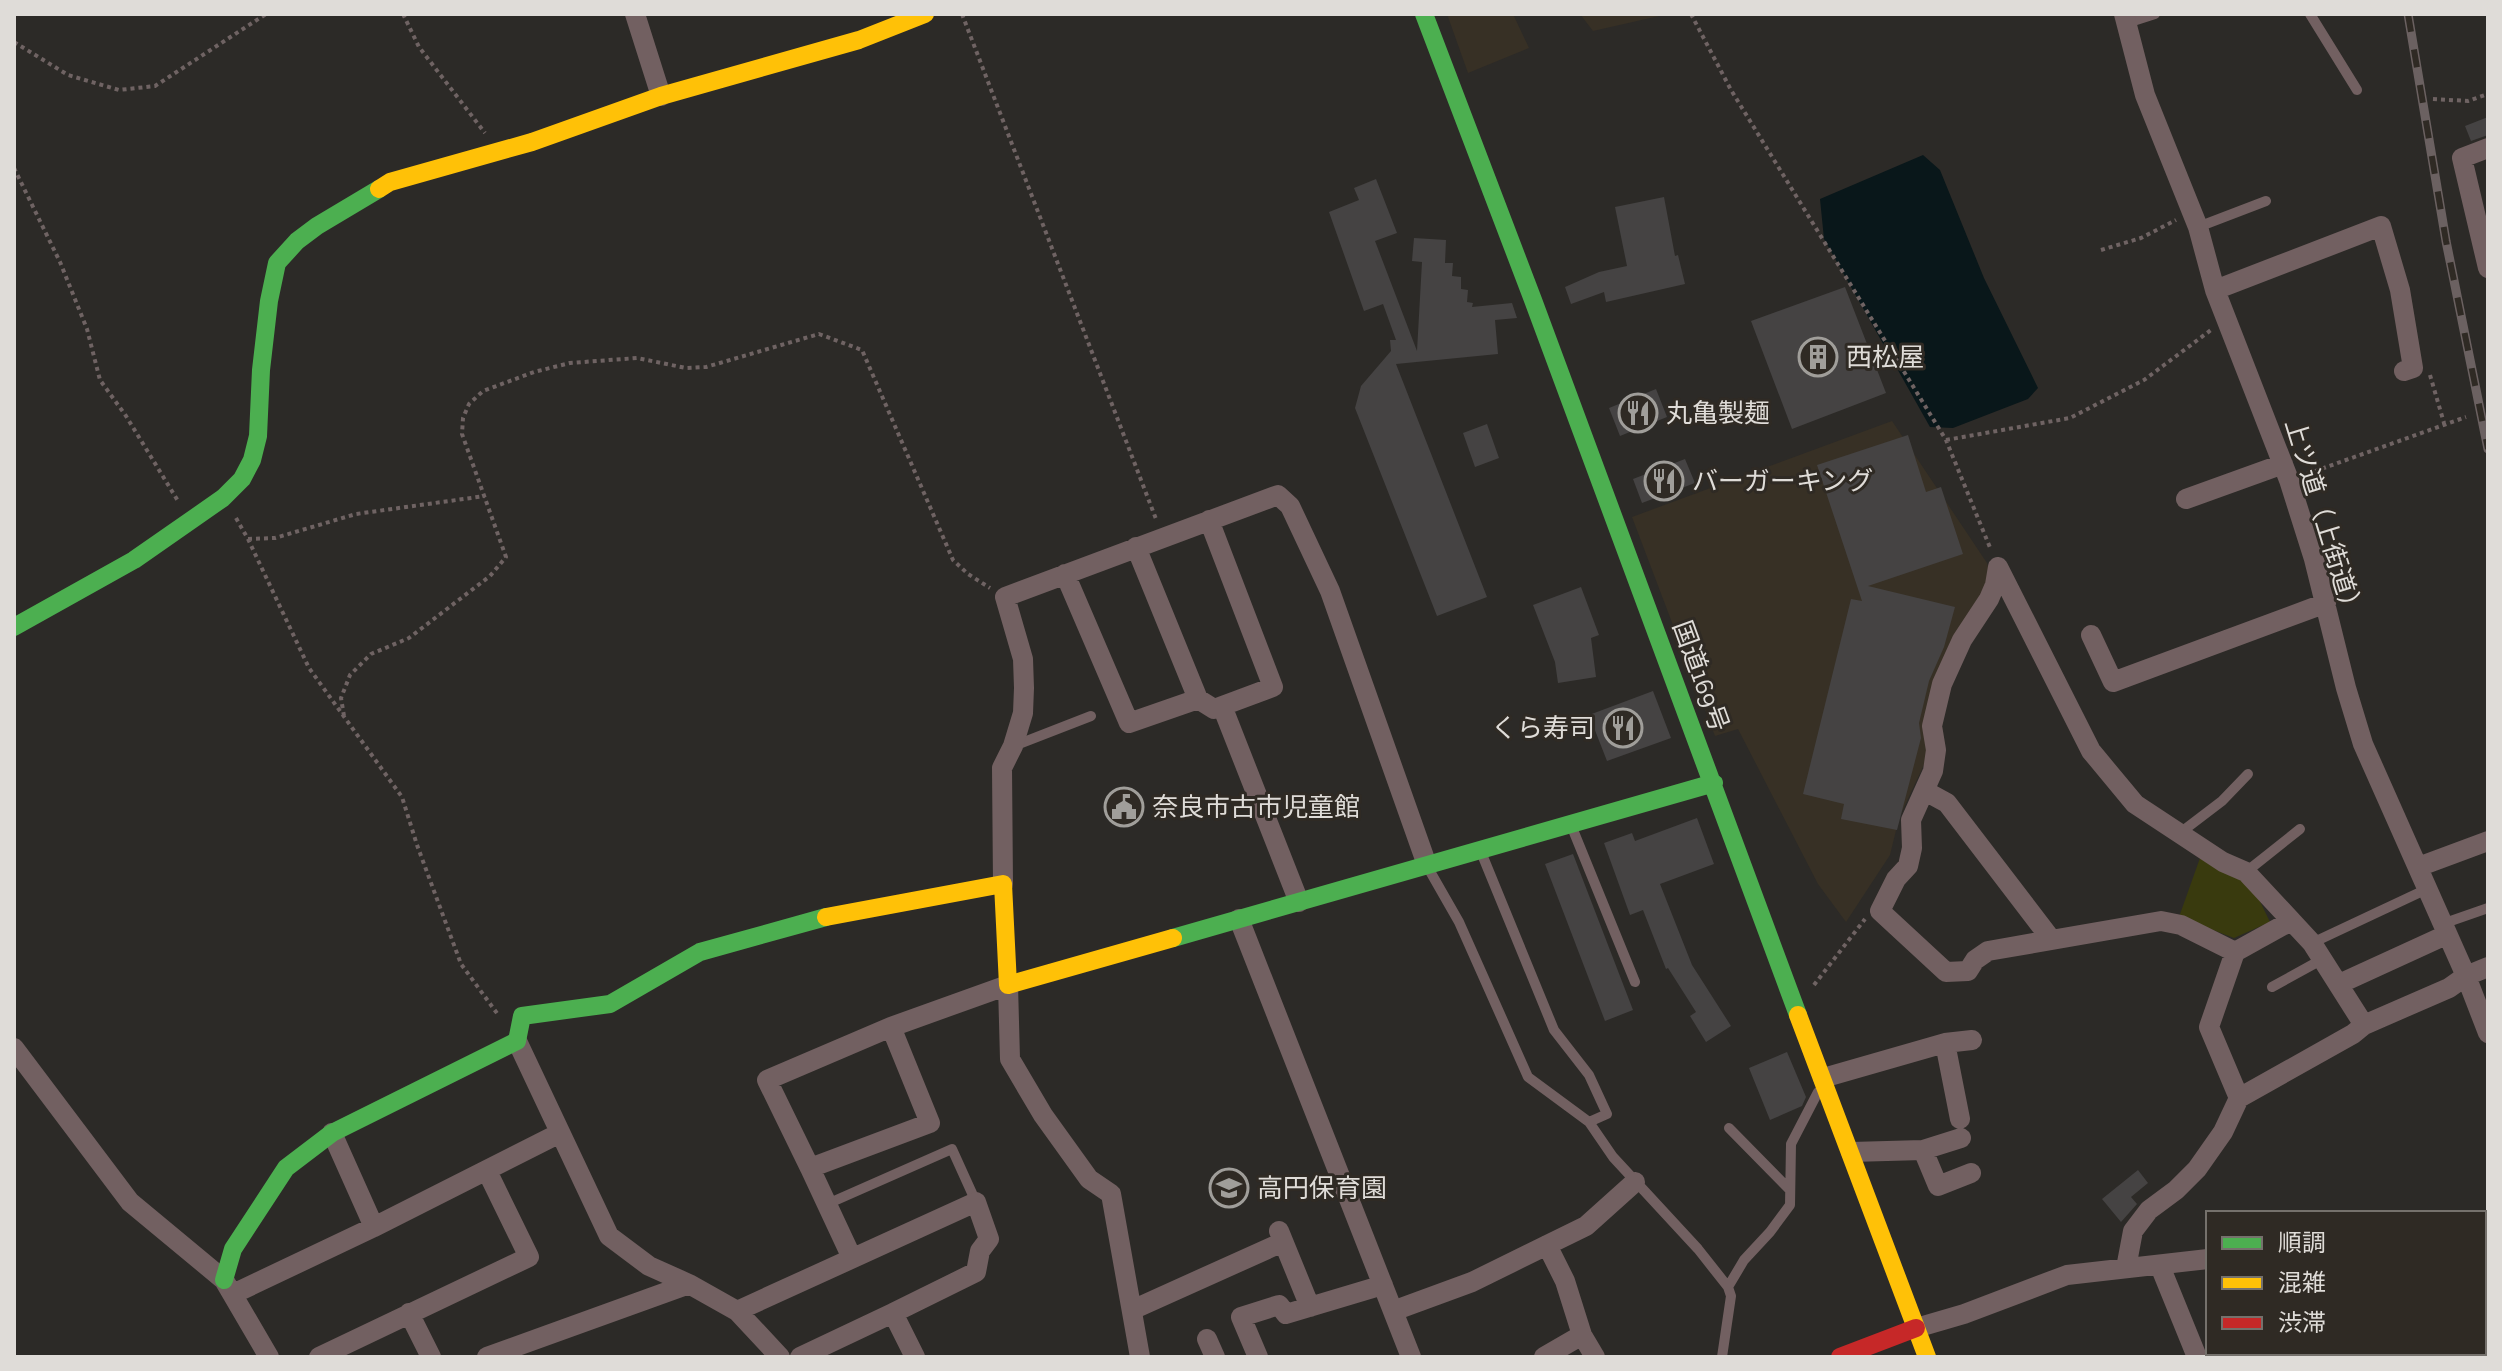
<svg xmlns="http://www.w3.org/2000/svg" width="2502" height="1371" viewBox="0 0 2502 1371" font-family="'Zilla Slab','Noto Sans JP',serif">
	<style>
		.built { fill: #373025 }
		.green { fill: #393a0e }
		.water { fill: #09171a }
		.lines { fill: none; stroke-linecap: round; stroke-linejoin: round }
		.river { stroke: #09171a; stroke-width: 36 }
		.building { fill: #454343 }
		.path { stroke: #6f6363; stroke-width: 4; stroke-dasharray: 4 4; stroke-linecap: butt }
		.lane { stroke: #726061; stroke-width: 10 }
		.street { stroke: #726061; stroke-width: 20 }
		.fast { stroke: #4caf50; stroke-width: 18 }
		.slow { stroke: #ffc107; stroke-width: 18 }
		.jam { stroke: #c62828; stroke-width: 18 }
		.rail-casing { stroke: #6b6161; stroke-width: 9 }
		.rail { stroke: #2f2a24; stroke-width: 6; stroke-dasharray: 18; stroke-linecap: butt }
		.labels { text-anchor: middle; stroke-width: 6; stroke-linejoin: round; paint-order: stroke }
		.poi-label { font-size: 26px; fill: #dfdcd8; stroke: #2f2a24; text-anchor: start }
		.street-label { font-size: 26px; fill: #dfdcd8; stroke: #2f2a24 }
	</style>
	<rect width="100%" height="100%" fill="#2c2a27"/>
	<path class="built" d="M1447,14H1513L1529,48L1468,73Z
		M1580,14H1668L1593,31Z
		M1892,421L1987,563L1990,574L1928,756L1899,818L1890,855L1846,922L1818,884L1738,729L1715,736L1632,517Z"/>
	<path class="green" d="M2200,858L2252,885L2270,922L2234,938L2179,917Z"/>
	<path class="water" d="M1923,155L1940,170L1984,278L2038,388L2028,399L1953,428L1930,427L1824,239L1820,199Z"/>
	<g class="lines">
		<path class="river" d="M2484,1340L2488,1338
			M2456,1357L2463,1353"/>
	</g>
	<path class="building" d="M2488,117V135L2471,141L2465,126Z
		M1376,179L1397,233L1375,241L1417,351L1422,262L1412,261L1414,238L1446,240L1445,263H1453L1452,276L1461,277V289L1468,290L1467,302L1473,303L1472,307L1512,303L1517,318L1495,320L1498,354L1396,364L1487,597L1437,616L1355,408L1361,386L1391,351L1390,340H1396L1383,304L1364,311L1329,212L1359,200L1354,188Z
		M1664,197L1675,256L1678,255L1685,284L1606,302L1604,292L1571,304L1565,287L1599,272L1627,266L1615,207Z
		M1845,287L1886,393L1792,429L1751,321Z
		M1656,389L1667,417L1620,436L1609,408Z
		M1487,424L1499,458L1475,467L1463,433Z
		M1908,435L1926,492L1941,487L1963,554L1868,586L1955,607L1944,647L1929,681L1919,723L1921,738L1897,830L1841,819L1844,804L1803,794L1851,599L1862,601L1817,465Z
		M1685,459L1695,483L1642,503L1633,479Z
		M1581,587L1599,635L1591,638L1596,677L1558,683L1555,662L1533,605Z
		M1653,691L1671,738L1607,761L1589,715Z
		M1697,818L1714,864L1660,884L1692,965L1731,1026L1706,1042L1690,1016L1696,1012L1668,968L1666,969L1643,910L1630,915L1604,843L1632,833L1635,841Z
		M1573,854L1633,1010L1605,1021L1545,864Z
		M1787,1052L1806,1097L1802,1106L1770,1120L1749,1068Z
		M2138,1170L2148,1183L2131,1197L2137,1204L2121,1222L2102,1199Z"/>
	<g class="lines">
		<path class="path" d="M403,14L419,47L485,133
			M962,14L1156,519
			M1691,14L1731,90L1946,440L1991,550
			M14,42L68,75L119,90L155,86L266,14
			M2433,99L2468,101L2488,94
			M14,168L60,262L87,329L100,380L126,416L178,501
			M2101,250L2141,238L2176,220
			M2430,375L2444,423
			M1946,440L2070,418L2144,380L2211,330
			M2307,474L2466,417
			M236,518L248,539L309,668L402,797L417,845L461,964L499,1016
			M248,539L275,538L356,514L485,496
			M344,716L341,698L350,675L371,654L409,638L490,576L506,557L462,434L463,418L469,404L483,391L534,372L570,363L637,358L686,368L706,367L819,334L862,350L953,560L968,574L990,588
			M1814,985L1865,919"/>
		<path class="lane" d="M2310,14L2357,90
			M2127,23L2155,14
			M2198,227L2266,201
			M1014,746L1091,716
			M1571,825L1635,982
			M2180,833L2222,801L2248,774
			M1481,852L1554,1030L1589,1075L1607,1114L1589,1122
			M1427,866L1459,922L1528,1077L1589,1122L1613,1157L1698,1249L1728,1287
			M2246,872L2300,829
			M2442,924L2488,908
			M2312,943L2427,889
			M2272,987L2321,960
			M1729,1128L1790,1190
			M825,1205L952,1149L976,1202
			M1722,1357L1731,1296L1728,1287L1744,1260L1770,1232L1790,1205L1791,1144L1818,1092"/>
		<path class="street" d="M635,14L661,96
			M2124,14L2145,95L2198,227L2215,290L2289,480L2314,559L2346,688L2363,744L2466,976L2488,1033
			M2488,148L2462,158L2488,268
			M2215,290L2381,226L2400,290L2413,368L2404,371
			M2186,499L2283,464
			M1136,547L1198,699
			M1998,567L1995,585L1989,599L1962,640L1942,684L1932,726L1936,750L1933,771L1911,820L1912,848L1908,866L1896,879L1880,911L1946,972L1968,971L1975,960L1988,951L2161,921L2181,925L2235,952
			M1998,567L2091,751L2135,804L2223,862L2246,872L2312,943L2364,1025
			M1065,574L1129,723L1198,699L1214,709L1273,687L1209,520
			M2091,635L2113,682L2326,603
			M1222,706L1299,902
			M1925,791L1947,803L2051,939
			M2418,867L2488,841
			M1003,884L1002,768L1013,746L1023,713L1024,688L1023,659L1005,597L1278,495L1290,506L1330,591L1427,865
			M1239,919L1411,1357
			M2339,984L2446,935
			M891,1027L930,1123L810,1168L767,1080L891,1027L1008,985L1010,1059L1043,1115L1089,1179L1111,1194L1140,1357
			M517,1041L609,1236L649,1266L689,1284L737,1311L780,1357
			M1945,1043L1960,1119
			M14,1048L130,1202L224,1280L269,1357
			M1823,1078L1945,1043L1972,1040
			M2239,1098L2209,1027L2235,952L2291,921
			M332,1133L374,1227
			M1923,1150L1938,1186L1971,1173
			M1851,1152L1923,1150L1961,1138
			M810,1168L852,1258
			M2484,1227H2488
			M1279,1231L1310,1307
			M1547,1245L1565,1281L1582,1335L1595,1357
			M2160,1266L2197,1357
			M2126,1268L2133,1231L2149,1210L2176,1190L2197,1169L2223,1132L2239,1098L2353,1034L2364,1025L2449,988L2466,976L2488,967
			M233,1294L374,1227L560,1133
			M1132,1310L1283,1242
			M737,1311L976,1202L989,1239L980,1251L976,1272L893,1313L915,1357
			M1393,1311L1472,1282L1586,1226L1635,1182
			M409,1313L431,1357
			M1916,1328L1964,1314L2067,1275L2208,1259
			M1207,1339L1215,1357
			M319,1357L529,1257L487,1171
			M487,1357L689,1284
			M800,1357L893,1313
			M1258,1357L1241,1317L1279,1305L1286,1314L1383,1285
			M1544,1357L1582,1335
			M2258,1357L2269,1353"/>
		<path class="fast" d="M1424,14L1533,300L1798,1015
			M14,627L134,560L223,498L242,479L252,460L258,436L261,370L269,301L277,263L297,241L317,226L379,189
			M1173,938L1714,783
			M224,1280L233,1249L286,1168L332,1133L517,1041L522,1016L610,1004L700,952L826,917"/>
		<path class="slow" d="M379,189L390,182L532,142L661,96L859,40L925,14
			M826,917L1003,884L1008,985L1173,938
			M1798,1015L1927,1357"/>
		<path class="jam" d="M1840,1357L1916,1328"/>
		<g class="rail-casing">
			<path id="rail" d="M2408,14L2446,241L2488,449"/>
		</g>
		<use href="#rail" class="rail"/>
	</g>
	<defs>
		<g id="building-ring" transform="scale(2)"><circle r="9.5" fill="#2f2a24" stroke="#a09e9a" stroke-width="1.5"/><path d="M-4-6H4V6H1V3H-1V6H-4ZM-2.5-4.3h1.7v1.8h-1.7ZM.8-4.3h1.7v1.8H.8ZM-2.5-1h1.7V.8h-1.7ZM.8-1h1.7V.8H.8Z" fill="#a09e9a"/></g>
		<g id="restaurant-ring" transform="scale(2)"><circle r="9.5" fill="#2f2a24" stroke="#a09e9a" stroke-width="1.5"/><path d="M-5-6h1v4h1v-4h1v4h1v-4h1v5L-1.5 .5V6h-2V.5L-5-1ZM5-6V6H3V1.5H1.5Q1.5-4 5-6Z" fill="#a09e9a"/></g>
		<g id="civic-ring" transform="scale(2)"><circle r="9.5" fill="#2f2a24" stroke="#a09e9a" stroke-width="1.5"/><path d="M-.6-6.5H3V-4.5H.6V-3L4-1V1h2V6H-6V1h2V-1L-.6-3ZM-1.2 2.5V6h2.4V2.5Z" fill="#a09e9a"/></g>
		<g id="school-ring" transform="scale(2)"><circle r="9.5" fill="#2f2a24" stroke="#a09e9a" stroke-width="1.5"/><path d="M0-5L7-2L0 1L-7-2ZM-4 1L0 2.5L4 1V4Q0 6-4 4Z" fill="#a09e9a"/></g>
	</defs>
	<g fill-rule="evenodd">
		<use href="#building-ring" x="1818" y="357"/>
		<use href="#restaurant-ring" x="1638" y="413"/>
		<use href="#restaurant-ring" x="1664" y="481"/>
		<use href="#restaurant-ring" x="1623" y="728"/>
		<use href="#civic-ring" x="1124" y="807"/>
		<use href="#school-ring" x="1229" y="1188"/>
	</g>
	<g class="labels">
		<g class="poi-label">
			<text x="1846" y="366">西松屋</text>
			<text x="1666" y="422">丸亀製麺</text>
			<text x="1692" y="490">バーガーキング</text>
			<text x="1595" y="737" text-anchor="end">くら寿司</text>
			<text x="1152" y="816">奈良市古市児童館</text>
			<text x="1257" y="1197">高円保育園</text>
		</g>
		<g class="street-label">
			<text transform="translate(2324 519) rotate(73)" y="9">上ツ道（上街道）</text>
			<text transform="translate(1701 676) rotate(70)" y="9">国道169号</text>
		</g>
	</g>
	<rect width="2502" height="1371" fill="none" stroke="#dfdcd8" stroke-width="32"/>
	<rect x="2206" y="1211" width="280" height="144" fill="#2f2a24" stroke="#75716c" stroke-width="2"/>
	<rect x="2222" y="1237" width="40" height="12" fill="#4caf50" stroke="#75716c" stroke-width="2"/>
	<text x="2278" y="1251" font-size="24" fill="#dfdcd8">順調</text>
	<rect x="2222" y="1277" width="40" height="12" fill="#ffc107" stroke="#75716c" stroke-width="2"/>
	<text x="2278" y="1291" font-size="24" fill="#dfdcd8">混雑</text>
	<rect x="2222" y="1317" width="40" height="12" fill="#c62828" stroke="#75716c" stroke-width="2"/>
	<text x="2278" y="1331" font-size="24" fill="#dfdcd8">渋滞</text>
</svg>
